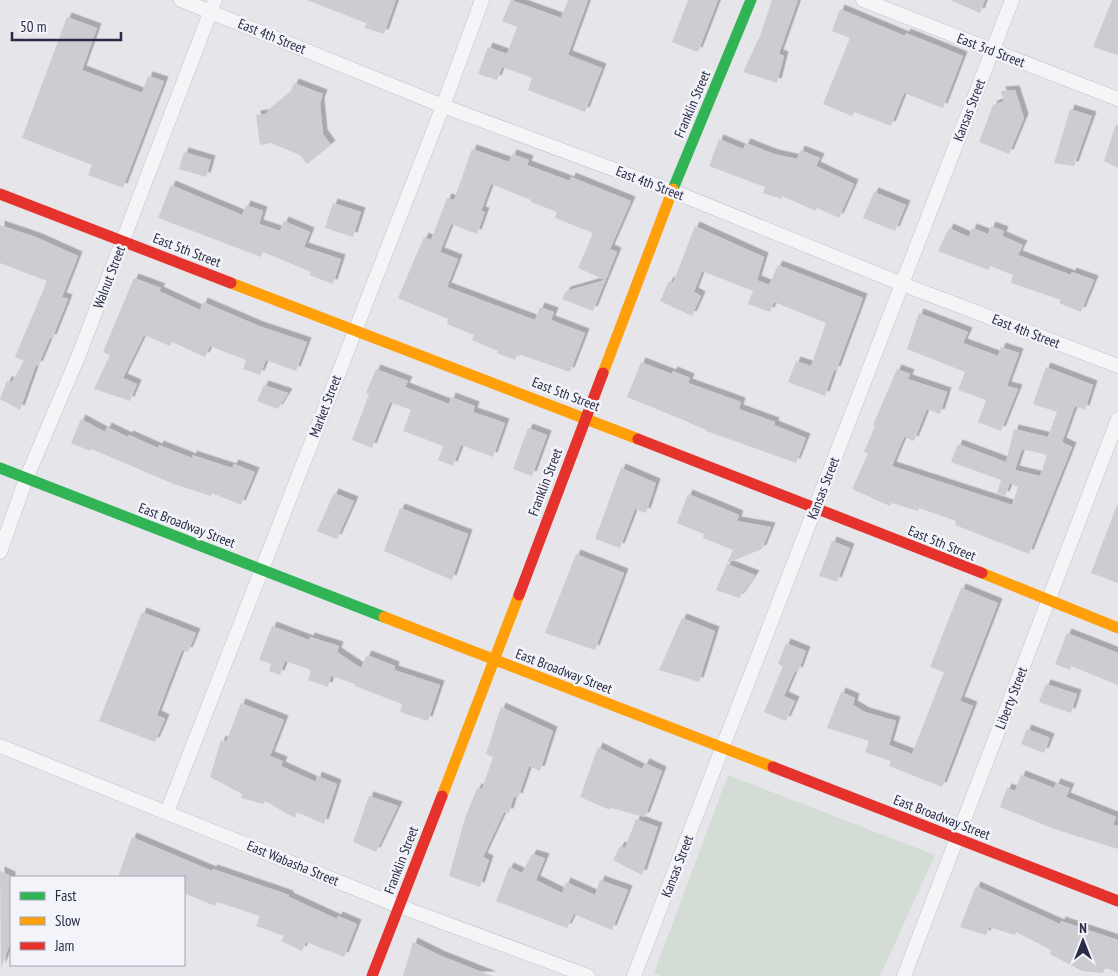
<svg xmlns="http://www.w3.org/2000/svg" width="1118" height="976" viewBox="0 0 1118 976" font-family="'PT Sans Narrow',sans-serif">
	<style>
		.green { fill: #d3ddd6 }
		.building { fill: #ccccd2; fill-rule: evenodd; filter: url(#shadow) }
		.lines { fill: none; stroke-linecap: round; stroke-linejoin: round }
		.street-casing { stroke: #c2c2c8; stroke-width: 15 }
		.street { stroke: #f5f5f7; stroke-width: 14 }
		.fast { stroke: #30b455; stroke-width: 11 }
		.slow { stroke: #ff9f0a; stroke-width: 11 }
		.jam { stroke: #e5322d; stroke-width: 11 }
		.labels { text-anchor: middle; stroke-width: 5; stroke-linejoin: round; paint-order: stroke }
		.street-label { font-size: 14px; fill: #2a2b46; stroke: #f3f4f9 }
	</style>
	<defs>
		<filter id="shadow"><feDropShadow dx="4.5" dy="-4.5" stdDeviation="0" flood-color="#0004"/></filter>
	</defs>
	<rect width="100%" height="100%" fill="#e5e5ea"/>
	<path class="green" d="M728,775L935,855L880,976H661L654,973Z"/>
	<path class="building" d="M307,0H396L384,34L365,28L366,23Z
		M511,0L561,18L568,0H588L568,55L602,68L585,112L528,90L532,78L502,67L497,80L478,74L488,47L507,54L517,27L502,21Z
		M688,0H718L698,52L672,42Z
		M772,0H798L779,54L784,56L777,83L743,72L760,36Z
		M950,0H985L980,13Z
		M1112,0H1118V55L1093,47Z
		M840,9L905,36L906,33L963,56L943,108L904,93L891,126L854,112L852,116L823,104L850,38L832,31Z
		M67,17L97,28L82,70L142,93L148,76L164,81L123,188L88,175L92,165L22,138Z
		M294,83L323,94L320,103L323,134L331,145L307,164L300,155L271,143L260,145L256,115L265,114L290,93Z
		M1015,90L1024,118L1009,154L979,142L993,105L1004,101L1001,91Z
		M1070,109L1092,116L1074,166L1054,163Z
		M1116,124L1118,125V168L1104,161Z
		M719,139L743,149L746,143L774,154L797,159L800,150L820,158L816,166L854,184L839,218L817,208L816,211L782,196V199L763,193L765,187L709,166Z
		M472,149L509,162L512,154L529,160L527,165L570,181L571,177L631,201L610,249L617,252L593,311L562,299L566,291L605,280L578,268L593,233L555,218L557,212L531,202V200L491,184L481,211L485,212L477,234L451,224L440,252L458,259L447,287L535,320L540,307L554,312L551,320L585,333L570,372L518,354L515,360L497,353L498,351L472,340L474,335L447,324L448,319L398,298L424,237L431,240L447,198L454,200Z
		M184,152L211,160L206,177L179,169Z
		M171,185L242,215L246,205L263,211L259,224L280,231L284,221L310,232L304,247L341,259L333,284L309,275L311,272L263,252L261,257L158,218Z
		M874,192L906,205L895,231L863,218Z
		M333,203L361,212L353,237L325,228Z
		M0,225L38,238L78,256L62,297L68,299L52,339L50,338L38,366L36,365L20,410L0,399L7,381L12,382L24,361L15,357L47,281L0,263Z
		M695,226L764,257L757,280L769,285L778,265L863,298L836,371L834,370L825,396L788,382L796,361L811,366L826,323L774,302L770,312L748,304L753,291L702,271L694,292L701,296L692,316L660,301L669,281L673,283Z
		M991,226L1004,231L1002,236L1023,245L1018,255L1071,275L1072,272L1094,280L1081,312L1059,303L1061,300L1011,283L1013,275L990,266L989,270L938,251L949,228L969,237L972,228L988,234Z
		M134,278L161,288L159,291L200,310L203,302L259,326L307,342L296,371L266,360L260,375L243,369L246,360L210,346L205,357L172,342L170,346L144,335L123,378L137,384L130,401L94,389L110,355L103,352Z
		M919,313L968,332L963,343L998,356L1001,347L1019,353L1007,386L1018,389L1001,431L978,422L986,400L958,390L965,372L907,349Z
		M641,362L672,374L673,371L690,378L688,383L741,402L739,409L775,422L774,425L806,438L796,463L706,431V430L681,419L627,397Z
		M1046,367L1093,385L1085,410L1075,406L1062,442L1072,447L1029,554L955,525L956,521L919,508L918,511L892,503L890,506L852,489L868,454L864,452L875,426L873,425L897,369L910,374L908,379L947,392L940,414L927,409L914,441L904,437L892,466L1012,505L1018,487L1010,483L1005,496L997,493L1001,480L951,462L958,444L1006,462L1014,429L1048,437L1057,412L1033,404ZM1022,449L1047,455L1040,476L1015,470Z
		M376,369L408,381L405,387L449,404L451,397L475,406L473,412L505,423L493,457L461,445L453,466L438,460L443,446L403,431L411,410L390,402L372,448L352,440L369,394L366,393Z
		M264,385L288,393L278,409L257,401Z
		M81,419L105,432L107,427L128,437L129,435L158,448L159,445L192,458V455L232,468L234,464L255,472L241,505L212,493L211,496L174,484L91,449L90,451L71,443Z
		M528,428L547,435L532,476L513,469Z
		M621,468L656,483L646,513L635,509L620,548L595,539Z
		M334,493L354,501L337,539L317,531Z
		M688,494L739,515L737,521L771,527L762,549L727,563L733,550L703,538L704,534L677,523Z
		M1117,505H1118V583L1091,573Z
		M400,508L468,534L452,580L384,551Z
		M832,541L850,548L837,582L819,576Z
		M576,554L624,573L595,650L545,633Z
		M727,564L755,575L739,598L716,590Z
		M961,588L998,603L960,701L973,706L942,787L889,766L891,761L865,752L869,741L827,728L841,692L855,698L853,705L865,712L896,721L889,745L912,754L944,672L930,667Z
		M142,612L196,633L188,652L182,650L157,715L165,719L155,742L99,721Z
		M682,618L715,631L699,682L659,670Z
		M272,626L309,640L310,637L339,646L337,652L361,668L367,655L395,666L394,670L440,685L428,721L400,712L402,704L355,686V684L331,676L328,687L308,680L311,670L285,661L280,675L269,671L271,664L259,660Z
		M1067,633L1118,653V685L1071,666L1070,670L1055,664Z
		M786,643L806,651L798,672L795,671L784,696L795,701L786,721L764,712L783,666L778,664Z
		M1046,684L1077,694L1071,713L1039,702Z
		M241,703L284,720L270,756L283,761L281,766L316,782L317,776L337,784L324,824L297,812L295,818L265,801L263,804L241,798L242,794L210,777L221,740L226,742Z
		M501,707L553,731L540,771L529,766L518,798L514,796L509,813L504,812L483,857L489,860L480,887L449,876L465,818L477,788L482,789L493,757L486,754Z
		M1027,729L1050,738L1044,753L1021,744Z
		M598,747L642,769L645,763L662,771L645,817L611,808L610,810L580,797Z
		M1021,775L1054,788L1056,783L1070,788L1066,797L1116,817L1113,825L1118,826V849L1054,829L1000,807L1007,788L1015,791Z
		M369,796L398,806L376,852L353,842Z
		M636,819L658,827L642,875L613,860L620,846L625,848Z
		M132,837L212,871L213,869L289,895V897L337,919L338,916L357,924L344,957L306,942L302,951L281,941L284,936L256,926L260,916L217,902L215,906L184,893V877H118Z
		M532,854L545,858L536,880L562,893L566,882L595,895L600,880L628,890L612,930L574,914L567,928L496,901L509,867L522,873Z
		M0,871L11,876V941L1,968Z
		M976,886L1060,924L1061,921L1118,940V973L1105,967L1103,973L1082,971L1050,954L1051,950L1016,932L1015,935L989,927L986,935L960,927Z
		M413,942L439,955L492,976H403Z"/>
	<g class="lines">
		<g class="street-casing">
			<path id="street" d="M181,0L443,106L672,191L902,284L1118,366
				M863,0L1118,99
				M0,552L26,479L78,357L215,0
				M0,746L399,906L588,976
				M167,812L443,106L482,0
				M634,976L1012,0
				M904,976L1118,419"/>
		</g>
		<use href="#street" class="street"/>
		<path class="fast" d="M673,189L751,0
			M0,468L384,617"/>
		<path class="slow" d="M231,283L638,439
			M603,373L673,189
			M982,573L1118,628
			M384,617L773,767
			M442,796L519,595"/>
		<path class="jam" d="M0,194L231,283
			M638,439L982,573
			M519,595L603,373
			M773,767L1118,901
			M372,976L442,796"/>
	</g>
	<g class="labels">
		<g class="street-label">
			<text transform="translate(272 36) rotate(22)" y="5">East 4th Street</text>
			<text transform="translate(991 50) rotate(21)" y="5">East 3rd Street</text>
			<text transform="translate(692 104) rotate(-67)" y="5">Franklin Street</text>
			<text transform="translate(969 110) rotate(-69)" y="5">Kansas Street</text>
			<text transform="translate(650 183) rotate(21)" y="5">East 4th Street</text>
			<text transform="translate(187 250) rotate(21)" y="5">East 5th Street</text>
			<text transform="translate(109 277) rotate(-69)" y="5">Walnut Street</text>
			<text transform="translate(1026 331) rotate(21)" y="5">East 4th Street</text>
			<text transform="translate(566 394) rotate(21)" y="5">East 5th Street</text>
			<text transform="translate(325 406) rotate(-69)" y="5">Market Street</text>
			<text transform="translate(545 482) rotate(-69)" y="5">Franklin Street</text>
			<text transform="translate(823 488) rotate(-69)" y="5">Kansas Street</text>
			<text transform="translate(187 525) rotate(21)" y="5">East Broadway Street</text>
			<text transform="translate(942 543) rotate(22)" y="5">East 5th Street</text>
			<text transform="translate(564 671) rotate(21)" y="5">East Broadway Street</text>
			<text transform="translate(1011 698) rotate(-69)" y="5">Liberty Street</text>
			<text transform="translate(942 817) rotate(21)" y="5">East Broadway Street</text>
			<text transform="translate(401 860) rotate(-69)" y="5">Franklin Street</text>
			<text transform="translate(293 863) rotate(22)" y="5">East Wabasha Street</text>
			<text transform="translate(677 866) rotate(-69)" y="5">Kansas Street</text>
		</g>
	</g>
	<rect x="10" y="876" width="175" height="90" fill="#f3f4f9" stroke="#a3a4b1"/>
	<rect x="20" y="892" width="25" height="8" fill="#30b455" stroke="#a3a4b1"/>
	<text x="55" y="901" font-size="15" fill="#2a2b46">Fast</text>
	<rect x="20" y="917" width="25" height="8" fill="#ff9f0a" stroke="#a3a4b1"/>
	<text x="55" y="926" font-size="15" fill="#2a2b46">Slow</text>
	<rect x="20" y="942" width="25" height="8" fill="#e5322d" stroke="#a3a4b1"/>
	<text x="55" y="951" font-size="15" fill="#2a2b46">Jam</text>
	<g transform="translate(1083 941)" stroke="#f3f4f9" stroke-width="4" paint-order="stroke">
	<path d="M0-4L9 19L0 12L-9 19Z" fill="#2a2b46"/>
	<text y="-8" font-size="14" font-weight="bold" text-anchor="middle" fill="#2a2b46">N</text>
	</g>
	<path d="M12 32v8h109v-8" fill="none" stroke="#2a2b46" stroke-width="2.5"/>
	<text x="20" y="32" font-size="15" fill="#2a2b46" stroke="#f3f4f9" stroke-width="4" paint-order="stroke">50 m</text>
</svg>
